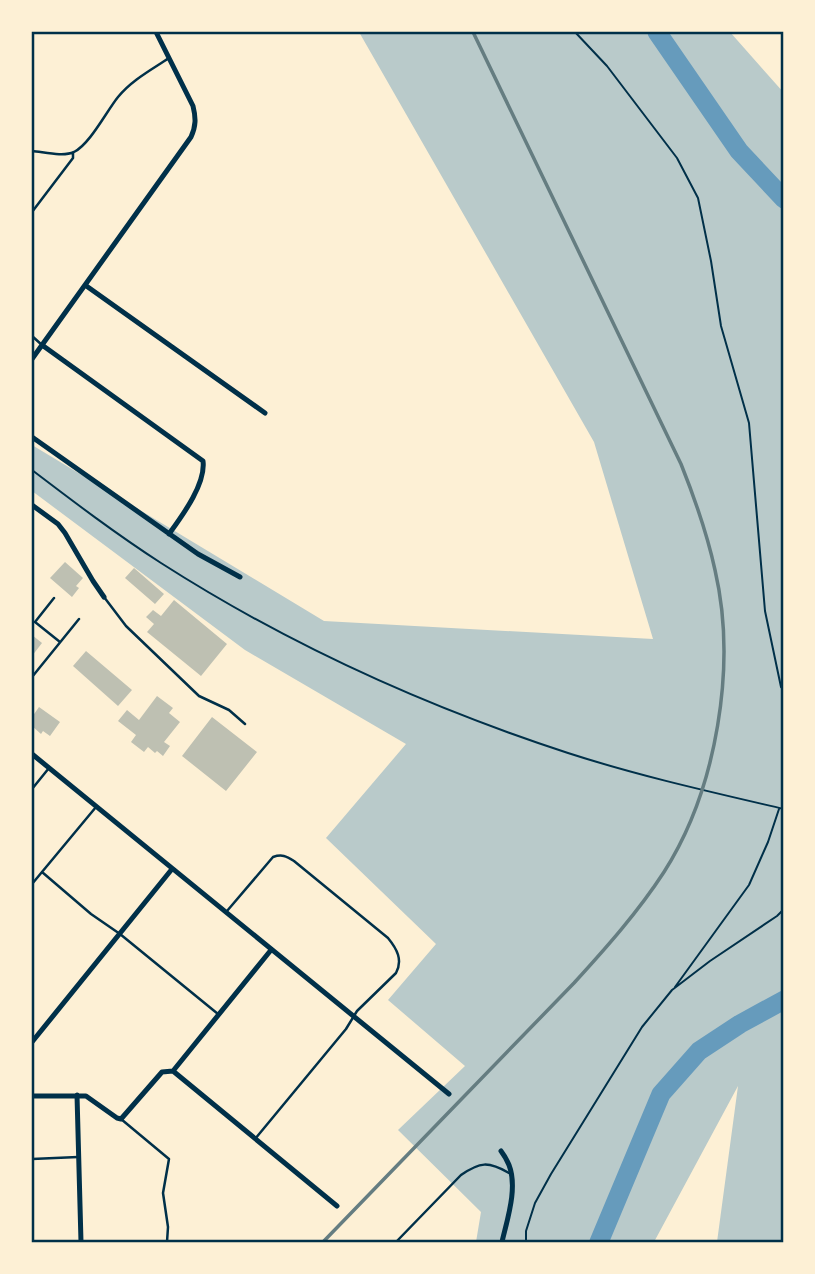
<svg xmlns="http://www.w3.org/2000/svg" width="815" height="1274" viewBox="0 0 815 1274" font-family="'Noto Sans',sans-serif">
  <rect width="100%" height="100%" fill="#fdf0d5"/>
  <!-- green -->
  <path fill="#b9caca" d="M359,32H730L784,93L783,1242H717L738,1086L654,1242H476L481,1212L398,1130L465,1066L388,1000L436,944L326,838L406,744L245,650L32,491V445L324,621L653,639L594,442Z"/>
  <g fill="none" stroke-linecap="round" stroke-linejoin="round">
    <!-- river -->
    <path stroke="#669bbc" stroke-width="19" d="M657,32L739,151L784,199
      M599,1242L661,1094L699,1051L740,1024L784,1000"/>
  </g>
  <!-- building -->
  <path fill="#bec0b2" d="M65,562L83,578L76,586L79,588L72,597L50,578Z
    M134,568L164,594L155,604L125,578Z
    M174,600L227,644L201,676L147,632L154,624L146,617L153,610L161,616Z
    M32,635L42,643L32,656Z
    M86,651L132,690L118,706L73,666Z
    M157,696L173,708L169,713L180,722L164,742L170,746L163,756L157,751L155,753L148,747L144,752L131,742L136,735L118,721L127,710L139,720Z
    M39,707L60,722L50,736L43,731L41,734L32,726V717Z
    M212,717L257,752L226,791L182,756Z"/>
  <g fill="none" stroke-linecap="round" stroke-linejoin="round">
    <!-- path -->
    <path stroke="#003049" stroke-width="2" d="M575,32L607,66L677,158L698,198L711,261L721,326L749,423L765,611L781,687L784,690
      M32,470C74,502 116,534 161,563C286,643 427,707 568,753C639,776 711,792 784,809
      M675,987L749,885L768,842L779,809
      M526,1242V1231L535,1203L551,1174L642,1027L672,990L710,961L777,916L784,909"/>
    <!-- service -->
    <path stroke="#003049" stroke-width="2.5" d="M32,151C44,152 63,157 74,152C90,144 106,112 118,97C132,80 151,70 169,58
      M32,212L73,158V153
      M32,336L42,345
      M104,597L126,626L199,696L229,710L245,724
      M54,598L35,622L60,642
      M32,677L79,619
      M32,789L49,768
      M42,872L91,914L120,934L218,1014
      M32,884L96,807
      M227,911L273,857C282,854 286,856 294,861L388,938C397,949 403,960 396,973L357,1011L346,1029L255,1139
      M121,1119L169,1159L163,1193L168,1227L167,1242
      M32,1159L78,1157
      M396,1242L461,1175C480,1162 488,1161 509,1173"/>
    <!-- minor -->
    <path stroke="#003049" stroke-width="5" d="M85,285L265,413
      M42,345L203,461C206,484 182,516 169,534
      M32,359L191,137C196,126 196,118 193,106L156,32
      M32,437L198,554L240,577
      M32,505L58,524L65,533L93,581L104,597
      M32,754L449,1094
      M32,1042L172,869
      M173,1071L337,1206
      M173,1071L271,950
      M77,1095L81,1242
      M32,1096H86L117,1118L121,1119L162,1072L173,1071
      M501,1151C504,1155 507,1160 509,1165C518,1188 507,1220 502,1242"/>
    <!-- rail -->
    <path stroke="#657d81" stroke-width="3.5" d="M323,1242L574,983C606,948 638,912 664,872C717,789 737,665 715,570C707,533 695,499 681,464L473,32"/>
  </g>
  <!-- border -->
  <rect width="815" height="1274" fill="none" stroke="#fdf0d5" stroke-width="66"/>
  <rect x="33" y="33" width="749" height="1208" fill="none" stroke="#003049" stroke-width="2.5"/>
</svg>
